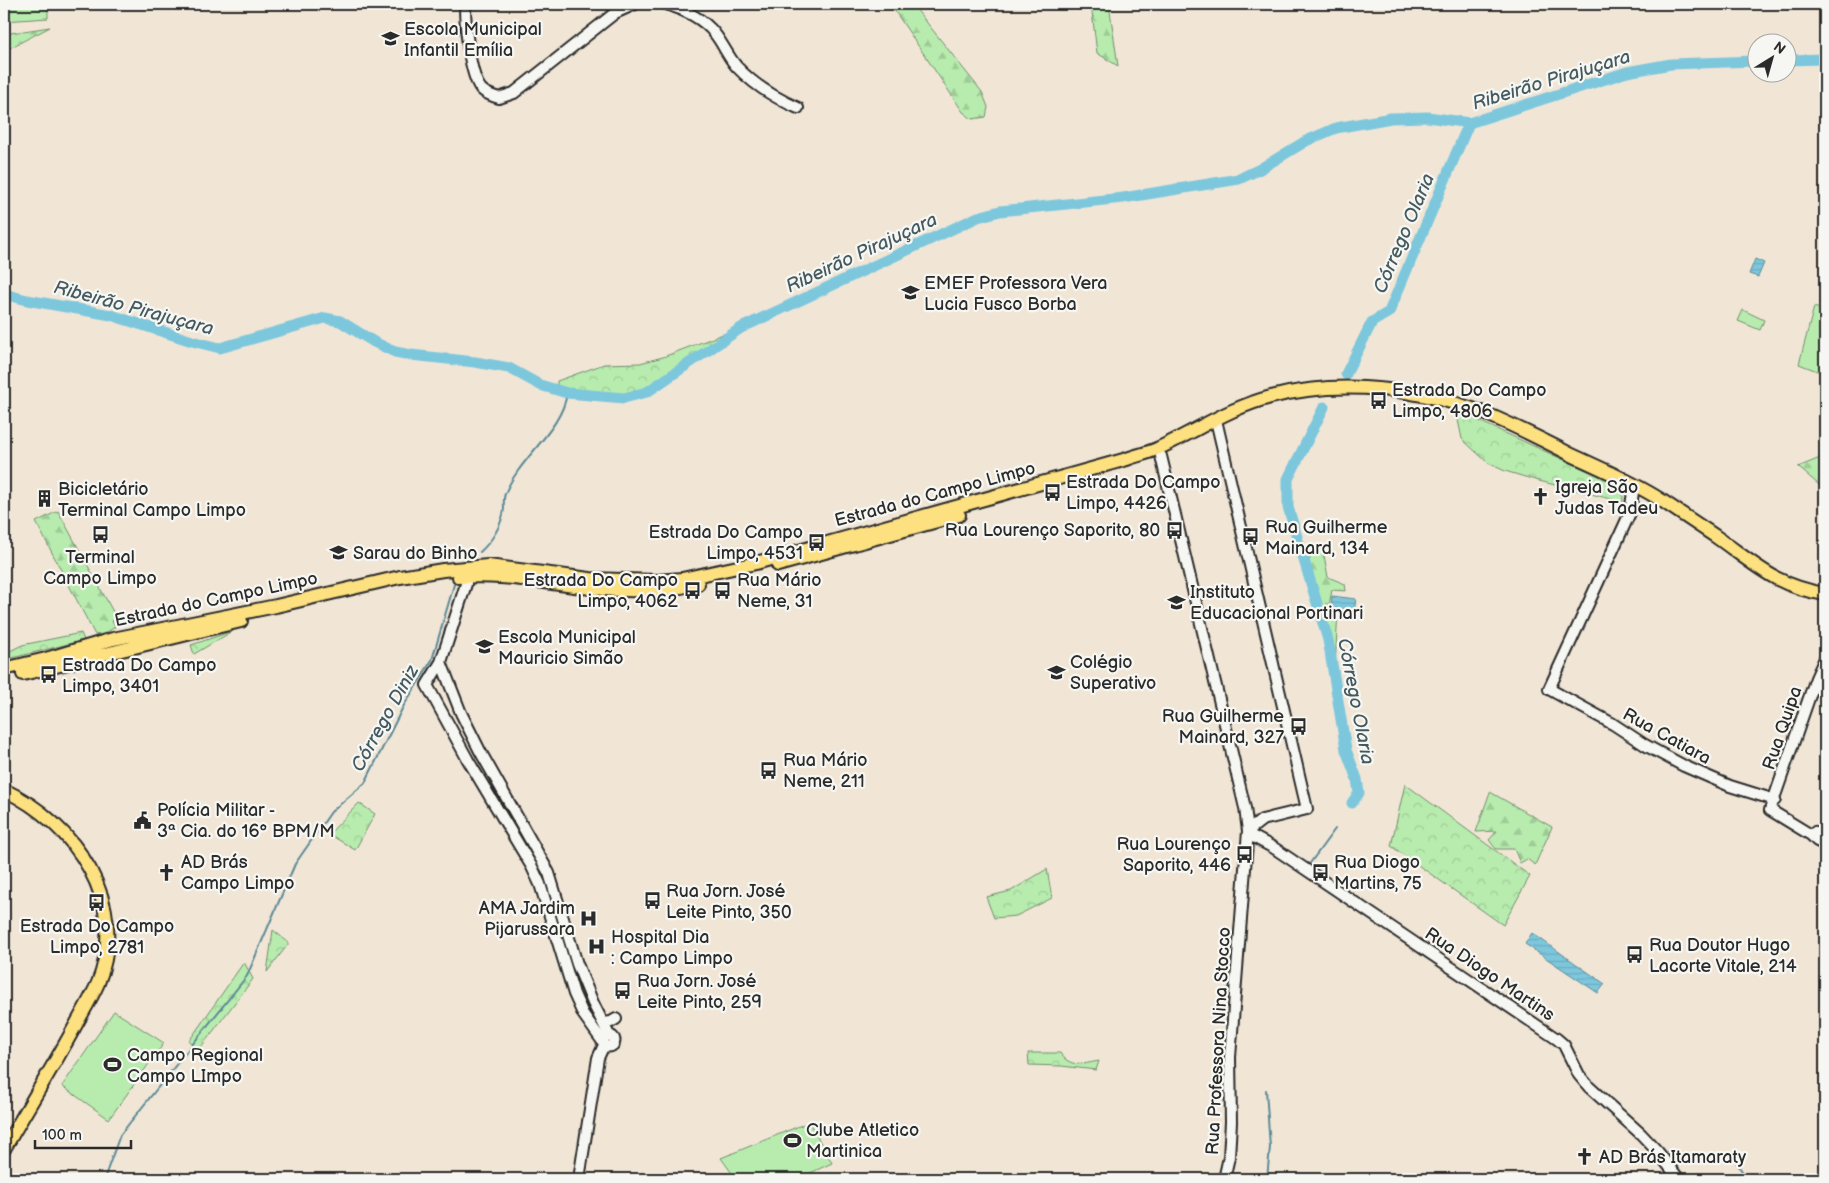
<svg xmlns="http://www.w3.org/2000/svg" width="1829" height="1183" viewBox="0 0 1829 1183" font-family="'Balsamiq Sans',sans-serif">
  <defs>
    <pattern id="forest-firs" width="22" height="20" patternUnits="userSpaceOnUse" patternTransform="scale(1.25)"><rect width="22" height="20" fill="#b7ecae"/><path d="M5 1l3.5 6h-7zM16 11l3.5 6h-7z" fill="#9ecb96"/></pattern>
    <pattern id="park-crowns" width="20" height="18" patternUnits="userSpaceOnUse" patternTransform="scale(1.25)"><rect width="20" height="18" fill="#b7ecae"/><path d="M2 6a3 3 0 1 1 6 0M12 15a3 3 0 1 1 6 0" fill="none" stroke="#9ecb96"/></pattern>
    <pattern id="water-rules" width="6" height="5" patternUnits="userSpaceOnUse" patternTransform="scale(1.25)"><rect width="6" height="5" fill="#7dc7dd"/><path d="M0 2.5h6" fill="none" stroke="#6cabbe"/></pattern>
  </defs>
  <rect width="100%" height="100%" fill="#f1e6d6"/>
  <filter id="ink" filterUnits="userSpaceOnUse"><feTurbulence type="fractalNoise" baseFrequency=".02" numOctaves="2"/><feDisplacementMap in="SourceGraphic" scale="10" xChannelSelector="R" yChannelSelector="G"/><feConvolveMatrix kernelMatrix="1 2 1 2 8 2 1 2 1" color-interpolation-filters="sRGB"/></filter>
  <g filter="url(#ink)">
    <!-- forest -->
    <path fill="url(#forest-firs)" stroke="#718c6c" d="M890,4H912L982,92L988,107L986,117L972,119L963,112Z
      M1091,4H1109L1118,66L1097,53Z
      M50,27L4,51V34Z
      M1825,456V490L1798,467Z
      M58,511L117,619L112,621L115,627L104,634L95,635L36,522Z
      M1323,550L1328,577L1345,584L1346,591L1332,590L1329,605L1338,609L1335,669L1327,651L1309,562L1311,551Z
      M1490,792L1552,827L1535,865L1527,859L1520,863L1514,849H1496L1489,840L1497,831L1476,832Z"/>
    <!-- park -->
    <path fill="url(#park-crowns)" stroke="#718c6c" d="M723,334L679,370L643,389L613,397L574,391L557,390V381L604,364L640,363L663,357Z
      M1457,415L1468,416L1623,487V502L1535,480L1505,471L1488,463L1462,439Z
      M233,631L194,654L191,645Z
      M81,633L84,640L4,660V654L22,645Z
      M1405,784L1530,876L1503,925L1391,846Z
      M359,803L375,814L355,850L329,834Z
      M1047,869L1052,898L1016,916L994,918L986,897L1011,891Z
      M273,930L289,943L267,972Z
      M244,962L253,979L198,1051L189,1041Z
      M1028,1053H1060C1070,1068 1083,1064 1099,1061L1096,1070L1061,1066L1029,1065Z"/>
    <!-- pitch -->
    <path fill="#b7ecae" stroke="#718c6c" d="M4,4H48V18L4,21Z
      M1814,307L1825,311V374L1799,364Z
      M1743,310L1764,320L1760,330L1738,321Z
      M114,1011L164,1043L109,1119L62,1086Z
      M809,1122L832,1163L797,1179H736L721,1158Z"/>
    <!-- water -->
    <path fill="url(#water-rules)" stroke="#5c8996" d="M1755,259L1764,263L1758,277L1749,274Z
      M1332,596L1356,599L1354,611L1331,608Z
      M1532,933L1605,984L1598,993L1525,944Z"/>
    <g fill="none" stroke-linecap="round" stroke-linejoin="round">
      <!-- stream -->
      <path stroke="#5c8996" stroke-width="2" d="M480,552C492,541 502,525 504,509C504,504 503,498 505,494C519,458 562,430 567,393
        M1308,866L1335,829
        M1266,1090L1270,1147L1267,1179
        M1736,1162L1747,1179
        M104,1179L120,1135L247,976L295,864L331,812L365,783L403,707L432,660L455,581"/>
      <!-- river -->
      <path stroke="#7dc7dd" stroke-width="11" d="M1786,60L1825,59
        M4,294L27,300L111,315L192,341L220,348L325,318L340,321L374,342L395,352L411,355L475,362L509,368L540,385L567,393L624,398L647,392L741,328L978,217L1000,211L1123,198L1239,179L1260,169L1306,141L1336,128L1391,118L1428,117L1469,123L1627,72L1671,64L1756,61
        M1346,374L1372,322L1389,312L1469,123
        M1324,407L1288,479V507L1328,640L1346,750L1357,779L1359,793L1352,803"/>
      <defs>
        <path id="tertiary" d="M465,4C465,23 469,74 481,89C486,94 492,96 499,98L514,93L615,13L635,4
          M666,4C683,9 704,19 715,34C723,44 728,57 737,67C754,85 775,98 798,108
          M1216,420L1307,809L1262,820L1248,831
          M1161,456L1245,808L1248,831L1230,1057L1231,1122L1229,1157L1224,1179
          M1634,485L1630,513L1549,689L1613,724L1645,745L1684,766L1730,786L1775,800
          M466,570V584L441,662L427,685L468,760L532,867L540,884L574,994L583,1014L603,1042
          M441,662L461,713L480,751L549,873L577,964L593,1003L609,1035
          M1248,834L1274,848L1557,1039L1564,1045L1579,1075L1589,1087L1641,1134L1658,1152L1679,1179
          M1811,835L1770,810L1816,678L1825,658
          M1825,840L1815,832L1811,835L1817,841L1824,844L1825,842
          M604,1023L611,1022L616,1019
          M603.5 1041a5.5 5.5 0 1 1 11 0a5.5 5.5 0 1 1-11 0Z
          M579,1179L598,1058L604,1045"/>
        <path id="primary" d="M778,565L959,515
          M459,577C503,573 548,584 592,588C627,592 663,591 698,584
          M4,669L46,659L113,639L276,606L400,577L443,570L488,566L590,579L657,581L682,579L756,563L1127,459C1137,455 1149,453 1159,448C1196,431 1231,407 1271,397C1342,379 1421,388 1489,415C1517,427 1545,441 1572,455C1602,469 1633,482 1661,500C1679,512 1697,524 1715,536C1755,564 1775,586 1825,594
          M23,674L241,621
          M4,790C75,823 130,903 98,983C91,999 81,1015 73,1030C51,1070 27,1109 4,1149"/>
      </defs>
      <!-- tertiary casing -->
      <use href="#tertiary" stroke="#2b2b2b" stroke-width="14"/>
      <!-- primary casing -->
      <use href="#primary" stroke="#2b2b2b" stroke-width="16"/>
      <!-- tertiary -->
      <use href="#tertiary" stroke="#f6f6f2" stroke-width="10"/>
      <!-- primary -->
      <use href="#primary" stroke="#fde080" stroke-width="12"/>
    </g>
  </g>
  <!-- icons -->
  <defs>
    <symbol id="school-bare" viewBox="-9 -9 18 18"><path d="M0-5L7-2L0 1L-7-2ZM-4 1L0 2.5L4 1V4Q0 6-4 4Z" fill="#2b2b2b" stroke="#f6f6f2" stroke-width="2.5" paint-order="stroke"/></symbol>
    <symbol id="bus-bare" viewBox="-9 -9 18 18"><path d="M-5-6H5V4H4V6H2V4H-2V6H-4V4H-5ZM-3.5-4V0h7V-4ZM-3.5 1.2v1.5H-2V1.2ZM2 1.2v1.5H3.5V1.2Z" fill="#2b2b2b" stroke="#f6f6f2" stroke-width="2.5" paint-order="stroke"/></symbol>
    <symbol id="church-bare" viewBox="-9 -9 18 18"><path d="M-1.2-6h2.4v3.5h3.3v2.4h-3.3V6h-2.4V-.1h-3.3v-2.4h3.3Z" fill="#2b2b2b" stroke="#f6f6f2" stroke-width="2.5" paint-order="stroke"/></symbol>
    <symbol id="building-bare" viewBox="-9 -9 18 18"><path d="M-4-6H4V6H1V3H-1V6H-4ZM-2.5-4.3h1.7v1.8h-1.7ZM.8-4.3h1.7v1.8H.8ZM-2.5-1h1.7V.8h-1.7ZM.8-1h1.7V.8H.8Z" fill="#2b2b2b" stroke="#f6f6f2" stroke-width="2.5" paint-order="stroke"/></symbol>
    <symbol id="university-bare" viewBox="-9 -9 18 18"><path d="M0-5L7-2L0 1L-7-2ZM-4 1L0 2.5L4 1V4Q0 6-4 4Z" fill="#2b2b2b" stroke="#f6f6f2" stroke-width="2.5" paint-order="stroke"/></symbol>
    <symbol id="civic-bare" viewBox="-9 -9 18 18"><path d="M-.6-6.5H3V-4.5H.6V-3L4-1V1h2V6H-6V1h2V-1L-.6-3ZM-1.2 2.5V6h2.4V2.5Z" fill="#2b2b2b" stroke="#f6f6f2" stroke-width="2.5" paint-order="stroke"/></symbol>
    <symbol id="hospital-bare" viewBox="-9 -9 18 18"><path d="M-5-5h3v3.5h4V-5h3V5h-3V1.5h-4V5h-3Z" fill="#2b2b2b" stroke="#f6f6f2" stroke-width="2.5" paint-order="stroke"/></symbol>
    <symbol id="stadium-bare" viewBox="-9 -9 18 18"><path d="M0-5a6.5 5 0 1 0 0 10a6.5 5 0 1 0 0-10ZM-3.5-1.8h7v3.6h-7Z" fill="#2b2b2b" stroke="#f6f6f2" stroke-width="2.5" paint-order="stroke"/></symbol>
  </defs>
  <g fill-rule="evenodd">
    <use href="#school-bare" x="378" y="26" width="25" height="25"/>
    <use href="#school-bare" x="898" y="280" width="25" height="25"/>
    <use href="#bus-bare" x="1366" y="388" width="25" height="25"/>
    <use href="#bus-bare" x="1040" y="480" width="25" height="25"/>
    <use href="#church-bare" x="1528" y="484" width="25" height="25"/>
    <use href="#building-bare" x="32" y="486" width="25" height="25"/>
    <use href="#bus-bare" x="1162" y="518" width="25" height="25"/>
    <use href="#bus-bare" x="88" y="522" width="25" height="25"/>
    <use href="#bus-bare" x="1238" y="524" width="25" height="25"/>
    <use href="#bus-bare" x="804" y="530" width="25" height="25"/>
    <use href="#university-bare" x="326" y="540" width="25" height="25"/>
    <use href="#bus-bare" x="680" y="578" width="25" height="25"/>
    <use href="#bus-bare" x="710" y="578" width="25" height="25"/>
    <use href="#school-bare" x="1164" y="590" width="25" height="25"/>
    <use href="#school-bare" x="472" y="634" width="25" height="25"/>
    <use href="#school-bare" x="1044" y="660" width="25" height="25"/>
    <use href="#bus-bare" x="36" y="662" width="25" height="25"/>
    <use href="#bus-bare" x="1286" y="714" width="25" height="25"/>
    <use href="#bus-bare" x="756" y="758" width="25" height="25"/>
    <use href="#civic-bare" x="130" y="808" width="25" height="25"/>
    <use href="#bus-bare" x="1232" y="842" width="25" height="25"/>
    <use href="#church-bare" x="154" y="860" width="25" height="25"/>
    <use href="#bus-bare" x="1308" y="860" width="25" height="25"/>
    <use href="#bus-bare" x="640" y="888" width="25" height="25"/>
    <use href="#bus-bare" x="84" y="890" width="25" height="25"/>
    <use href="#hospital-bare" x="576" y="906" width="25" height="25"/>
    <use href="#hospital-bare" x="584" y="934" width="25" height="25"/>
    <use href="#bus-bare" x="1622" y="942" width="25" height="25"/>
    <use href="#bus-bare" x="610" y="978" width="25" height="25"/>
    <use href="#stadium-bare" x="100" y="1052" width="25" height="25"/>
    <use href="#stadium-bare" x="780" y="1128" width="25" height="25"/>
    <use href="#church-bare" x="1572" y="1144" width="25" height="25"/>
  </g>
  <g text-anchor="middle" stroke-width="4.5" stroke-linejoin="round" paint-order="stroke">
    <!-- poi labels -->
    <g font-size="18" fill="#2b2b2b" stroke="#f6f6f2" text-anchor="start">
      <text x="404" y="35">Escola Municipal<tspan x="404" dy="21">Infantil Emília</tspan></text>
      <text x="924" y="289">EMEF Professora Vera<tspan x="924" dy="21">Lucia Fusco Borba</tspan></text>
      <text x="1392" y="396">Estrada Do Campo<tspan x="1392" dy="21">Limpo, 4806</tspan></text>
      <text x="1066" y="488">Estrada Do Campo<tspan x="1066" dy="21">Limpo, 4426</tspan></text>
      <text x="1555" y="493">Igreja São<tspan x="1555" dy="21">Judas Tadeu</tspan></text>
      <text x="58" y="495">Bicicletário<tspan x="58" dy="21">Terminal Campo Limpo</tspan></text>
      <text x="1265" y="533">Rua Guilherme<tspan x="1265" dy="21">Mainard, 134</tspan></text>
      <text x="1160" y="536" text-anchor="end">Rua Lourenço Saporito, 80</text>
      <text x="803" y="538" text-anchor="end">Estrada Do Campo<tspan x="803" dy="21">Limpo, 4531</tspan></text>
      <text x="353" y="559">Sarau do Binho</text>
      <text x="100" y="563" text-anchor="middle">Terminal<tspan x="100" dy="21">Campo Limpo</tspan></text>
      <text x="678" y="586" text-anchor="end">Estrada Do Campo<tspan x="678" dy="21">Limpo, 4062</tspan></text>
      <text x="737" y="586">Rua Mário<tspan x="737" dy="21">Neme, 31</tspan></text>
      <text x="1190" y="598">Instituto<tspan x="1190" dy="21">Educacional Portinari</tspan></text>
      <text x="498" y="643">Escola Municipal<tspan x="498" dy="21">Mauricio Simão</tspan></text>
      <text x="1070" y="668">Colégio<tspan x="1070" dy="21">Superativo</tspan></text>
      <text x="62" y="671">Estrada Do Campo<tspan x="62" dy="21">Limpo, 3401</tspan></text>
      <text x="1284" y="722" text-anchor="end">Rua Guilherme<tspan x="1284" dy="21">Mainard, 327</tspan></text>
      <text x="783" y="766">Rua Mário<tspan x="783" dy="21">Neme, 211</tspan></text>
      <text x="157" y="816">Polícia Militar -<tspan x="157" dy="21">3ª Cia. do 16º BPM/M</tspan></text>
      <text x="1231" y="850" text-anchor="end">Rua Lourenço<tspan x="1231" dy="21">Saporito, 446</tspan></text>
      <text x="181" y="868">AD Brás<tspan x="181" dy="21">Campo Limpo</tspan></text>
      <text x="1334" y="868">Rua Diogo<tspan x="1334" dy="21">Martins, 75</tspan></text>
      <text x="666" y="897">Rua Jorn. José<tspan x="666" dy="21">Leite Pinto, 350</tspan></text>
      <text x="575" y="914" text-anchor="end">AMA Jardim<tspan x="575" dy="21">Pijarussara</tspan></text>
      <text x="97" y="932" text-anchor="middle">Estrada Do Campo<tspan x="97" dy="21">Limpo, 2781</tspan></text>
      <text x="611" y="943">Hospital Dia<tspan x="611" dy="21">: Campo Limpo</tspan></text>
      <text x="1649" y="951">Rua Doutor Hugo<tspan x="1649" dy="21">Lacorte Vitale, 214</tspan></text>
      <text x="637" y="987">Rua Jorn. José<tspan x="637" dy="21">Leite Pinto, 259</tspan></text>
      <text x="127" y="1061">Campo Regional<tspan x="127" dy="21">Campo LImpo</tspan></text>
      <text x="806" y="1136">Clube Atletico<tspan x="806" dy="21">Martinica</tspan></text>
      <text x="1599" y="1163">AD Brás Itamaraty</text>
    </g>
    <!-- street labels -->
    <g font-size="18" fill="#2b2b2b" stroke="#f6f6f2">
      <text transform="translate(935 494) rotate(-15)" y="6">Estrada do Campo Limpo</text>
      <text transform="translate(216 599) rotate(-12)" y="6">Estrada do Campo Limpo</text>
      <text transform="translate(1782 728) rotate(-71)" y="6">Rua Quipa</text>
      <text transform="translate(1667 736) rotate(29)" y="6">Rua Catiara</text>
      <text transform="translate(1490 974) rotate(34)" y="6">Rua Diogo Martins</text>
      <text transform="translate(1218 1041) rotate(-87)" y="6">Rua Professora Nina Stocco</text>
    </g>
    <!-- water labels -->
    <g font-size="19" font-style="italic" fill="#445a60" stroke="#f6f6f2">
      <text transform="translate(1551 79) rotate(-17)" y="7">Ribeirão Pirajuçara</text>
      <text transform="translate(1403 233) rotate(-67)" y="7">Córrego Olaria</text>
      <text transform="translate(861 252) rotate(-25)" y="7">Ribeirão Pirajuçara</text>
      <text transform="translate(134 307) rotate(15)" y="7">Ribeirão Pirajuçara</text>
      <text transform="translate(1357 701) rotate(79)" y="7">Córrego Olaria</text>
      <text transform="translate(384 718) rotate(-61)" y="7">Córrego Diniz</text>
    </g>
  </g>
  <!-- margin -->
  <rect width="1829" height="1183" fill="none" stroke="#f6f6f2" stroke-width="20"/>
  <rect x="10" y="10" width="1809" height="1163" fill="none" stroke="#2b2b2b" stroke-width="2" filter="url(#ink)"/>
  <!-- north arrow -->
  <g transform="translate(1772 58) rotate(37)"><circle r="24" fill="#f6f6f2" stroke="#a5a5a2"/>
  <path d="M0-4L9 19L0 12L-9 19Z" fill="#2b2b2b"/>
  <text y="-8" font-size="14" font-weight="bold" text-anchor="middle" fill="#2b2b2b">N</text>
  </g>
  <!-- scale -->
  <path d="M35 1140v8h96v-8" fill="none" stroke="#2b2b2b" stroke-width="2.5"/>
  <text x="42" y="1140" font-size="15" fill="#2b2b2b" stroke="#f6f6f2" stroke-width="4" paint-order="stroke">100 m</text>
</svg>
